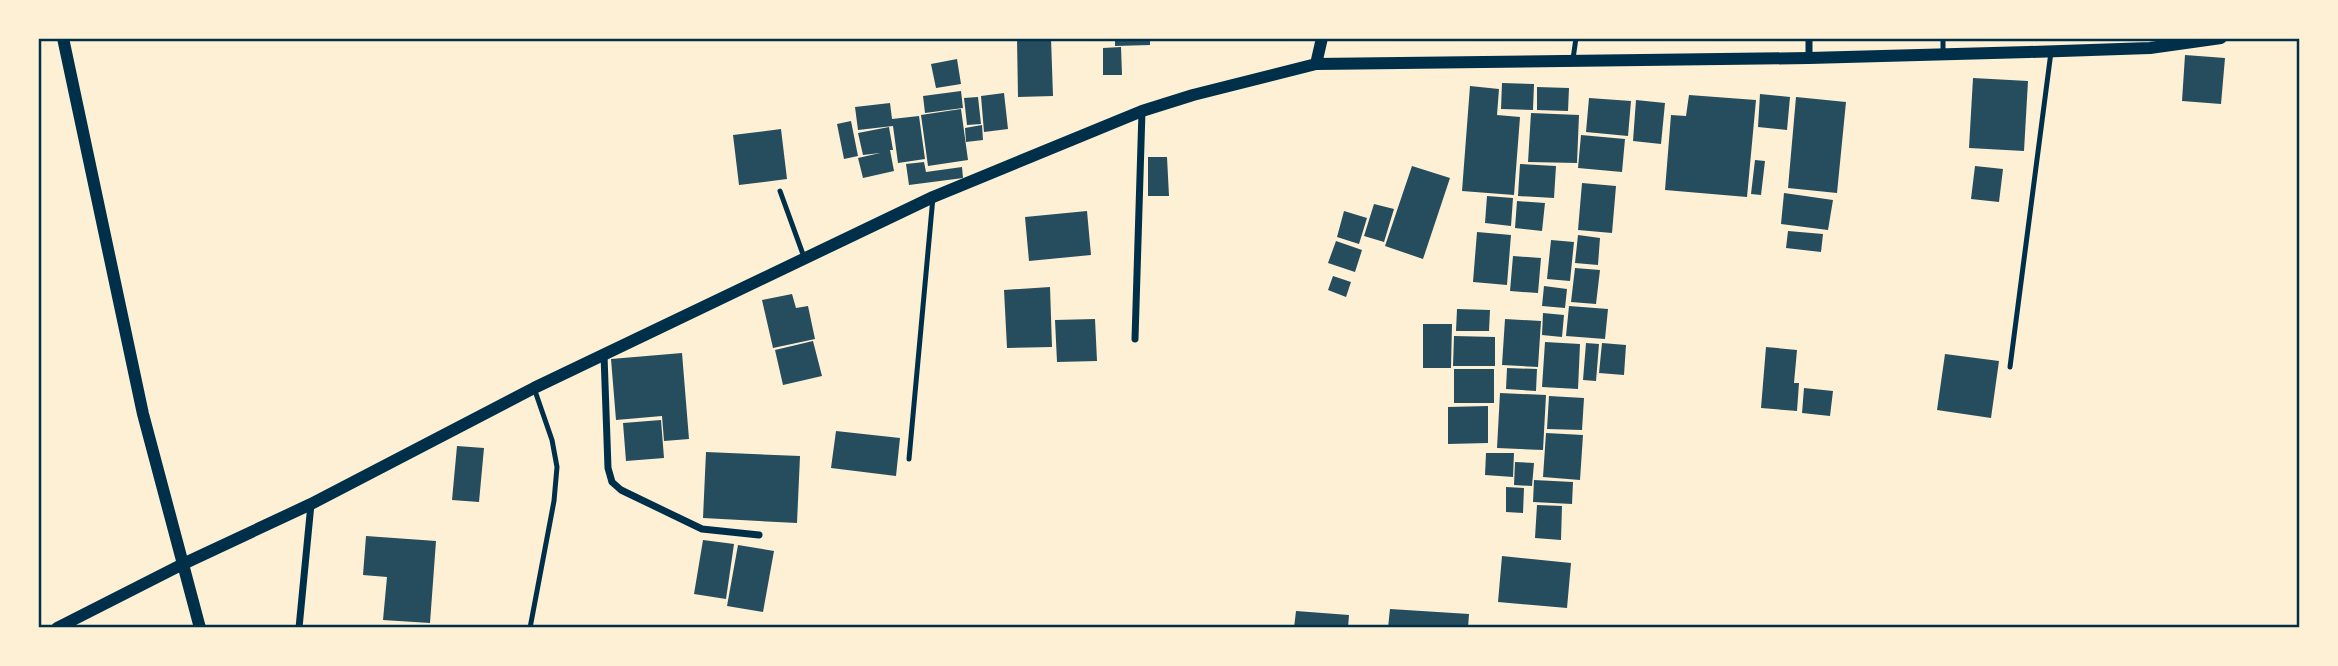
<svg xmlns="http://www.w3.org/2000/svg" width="2338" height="666" viewBox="0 0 2338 666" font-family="'Zilla Slab',serif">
  <rect width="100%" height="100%" fill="#fdf0d5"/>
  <!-- building -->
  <path fill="#264d5e" d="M1017,38H1051L1053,96L1018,97Z
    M1115,38H1150V45L1115,46Z
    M1121,47L1122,75H1103V48Z
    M2185,55L2225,58L2221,104L2182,101Z
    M957,59L961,84L936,88L931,64Z
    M1973,78L2028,81L2024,151L1969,148Z
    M1502,83L1534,84L1533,110L1501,109Z
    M1470,86L1499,89L1497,115L1520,117L1514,195L1462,191Z
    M1537,87L1569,88L1568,111L1537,110Z
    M961,91L963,108L925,113L923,96Z
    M1004,93L1008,129L984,132L981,96Z
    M1760,94L1790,97L1787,130L1758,127Z
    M1689,95L1756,100L1747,197L1665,190L1671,115L1686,116Z
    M978,97L981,124L967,125L964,98Z
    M1796,97L1846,102L1837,193L1788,188Z
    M1589,98L1631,101L1628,136L1586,132Z
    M1636,100L1665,103L1661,144L1633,141Z
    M890,103L892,119L919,116L925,159L898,163L893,126L858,130L855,107Z
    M961,109L968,160L928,166L921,115Z
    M1531,113L1579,115L1577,163L1528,162Z
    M851,121L858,156L844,159L837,124Z
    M982,125L983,140L966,142L965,128Z
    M889,127L893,150H890L894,171L863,178L858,158L880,153L863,155L858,133Z
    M781,129L787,179L739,185L733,135Z
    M1581,135L1625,139L1622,172L1578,168Z
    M1148,157H1167L1169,196H1148Z
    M1755,160L1765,161L1761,195L1751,194Z
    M924,162L926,172L962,167L963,178L909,185L906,164Z
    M1520,164L1556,166L1554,198L1518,196Z
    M1412,166L1450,178L1423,259L1385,246Z
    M1975,166L2003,169L1999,202L1971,199Z
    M1582,183L1616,186L1612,233L1578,230Z
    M1784,193L1833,200L1828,230L1781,224Z
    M1487,196L1513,198L1511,226L1485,223Z
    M1517,201L1545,203L1542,231L1515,228Z
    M1374,204L1394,209L1384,242L1364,236Z
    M1087,211L1091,255L1029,261L1025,217Z
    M1344,211L1367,218L1359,244L1337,237Z
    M1788,231L1823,234L1821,252L1786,248Z
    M1477,232L1511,235L1507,285L1473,282Z
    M1578,235L1600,238L1598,265L1575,263Z
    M1551,240L1574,242L1570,281L1547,279Z
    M1336,241L1362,250L1355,272L1328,263Z
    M1513,256L1541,258L1538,293L1510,291Z
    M1575,268L1600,270L1596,304L1571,302Z
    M1333,276L1351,282L1346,297L1328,290Z
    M1544,286L1567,289L1565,308L1542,306Z
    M1050,287L1052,347L1007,348L1004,290Z
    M792,294L796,308L808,306L815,339L773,348L762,300Z
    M1569,306L1608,309L1605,339L1566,336Z
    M1457,309L1490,310L1489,331H1456Z
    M1543,313L1564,315L1562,337L1542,335Z
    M1095,319L1097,361L1057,362L1055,320Z
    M1505,319L1541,321L1538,367L1502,365Z
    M1423,324H1452L1451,368H1423Z
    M1454,336L1495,337V366H1453Z
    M813,341L822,376L783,385L775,350Z
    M1545,342L1580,344L1578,389L1542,387Z
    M1586,343L1599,344L1596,381L1583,380Z
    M1602,343L1626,345L1624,375L1599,373Z
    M1766,347L1797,350L1794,383H1799L1797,411L1761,408Z
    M682,353L689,439L664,441L662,416L616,420L611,359Z
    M1945,354L1999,361L1991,418L1937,410Z
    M1507,368L1537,369L1536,391L1506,389Z
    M1454,369H1494V403H1454Z
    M1804,388L1833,391L1830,416L1802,413Z
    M1500,393L1546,395L1543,450L1497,448Z
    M1549,396L1584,398L1582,430L1547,429Z
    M1488,406V443L1448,444V407Z
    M661,420L664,458L626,461L623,423Z
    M836,431L900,438L896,476L831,468Z
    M1546,433L1583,435L1580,480L1543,477Z
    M457,446L484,448L479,502L452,500Z
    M706,452L800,456L797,523L703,518Z
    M1486,453H1514L1513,477L1485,475Z
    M1515,462L1534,463L1532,486L1514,485Z
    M1534,480L1573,482L1572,504L1533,502Z
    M1506,487L1524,488L1523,513L1506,512Z
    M1537,505L1562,506L1561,540L1535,538Z
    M366,536L436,541L430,623L383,620L387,577L363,575Z
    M703,540L734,544L726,599L694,594Z
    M738,545L774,551L763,612L727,606Z
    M1502,556L1571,563L1567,608L1498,602Z
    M1390,609L1469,614L1468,628H1388Z
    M1296,611L1349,615L1348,628H1294Z"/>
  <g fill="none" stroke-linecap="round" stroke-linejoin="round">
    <!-- service -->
    <path stroke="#003049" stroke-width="5" d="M1943,53V38
      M1573,59L1576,38
      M780,191L804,257
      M2010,367L2051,52
      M909,459L933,197
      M530,628L554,501L557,467L552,440L534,388"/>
    <!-- minor -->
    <path stroke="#003049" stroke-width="7" d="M1809,58V38
      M1135,339L1142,111
      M604,355L608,468L612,482L621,490L702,529L759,535
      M299,628L311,504"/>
    <!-- tertiary -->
    <path stroke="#003049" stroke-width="12" d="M63,38L143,414L200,628
      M1316,64L1322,38
      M57,628L183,564L311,504L534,388L933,197L1142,111L1193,95L1316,64L1809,58L2029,52L2150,48L2221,38"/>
  </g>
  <!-- border -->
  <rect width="2338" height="666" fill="none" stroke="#fdf0d5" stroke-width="80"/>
  <rect x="40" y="40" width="2258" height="586" fill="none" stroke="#003049" stroke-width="2.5"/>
</svg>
